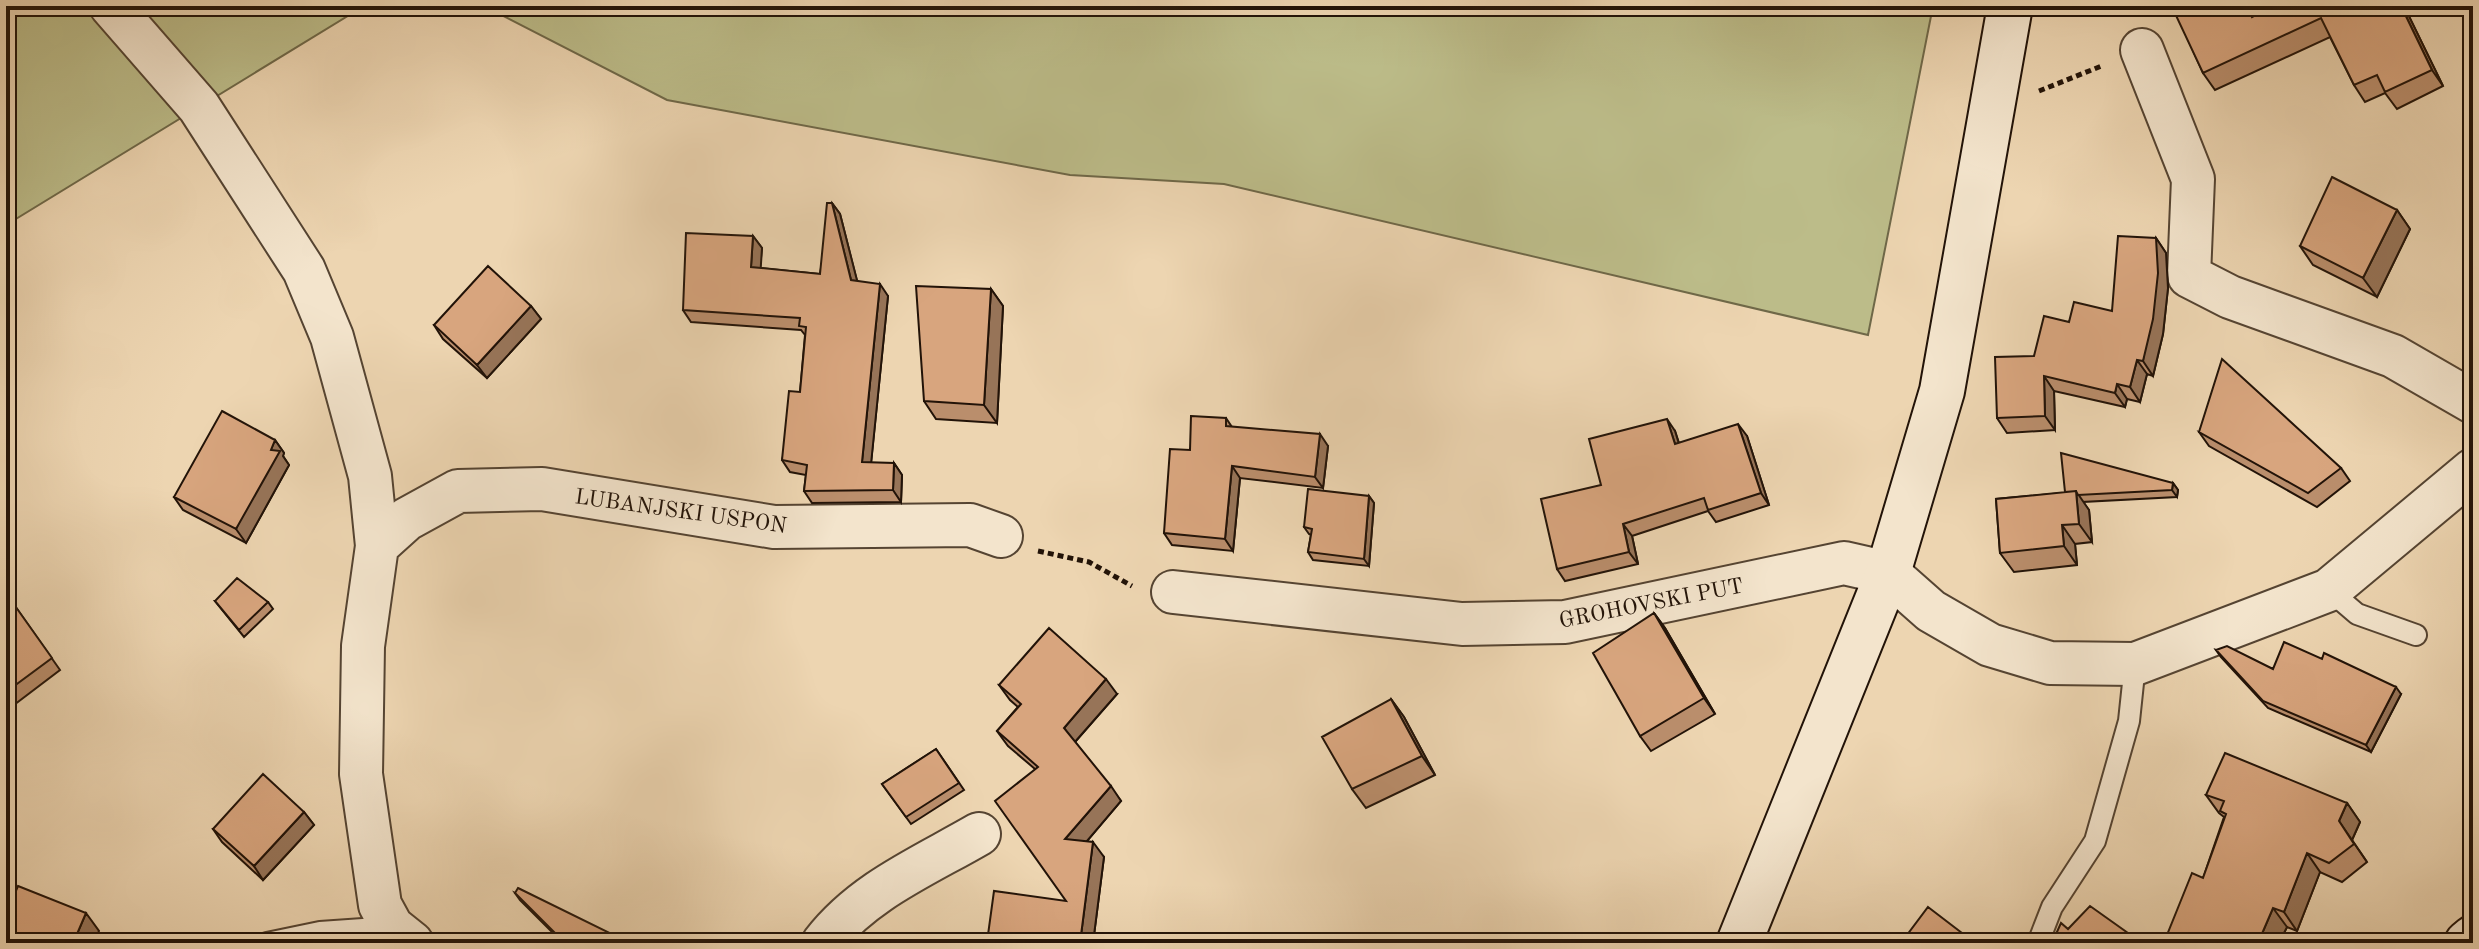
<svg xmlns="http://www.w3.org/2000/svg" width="2479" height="949" viewBox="0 0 2479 949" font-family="'Old Standard TT',serif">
  <rect width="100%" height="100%" fill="#edd5b1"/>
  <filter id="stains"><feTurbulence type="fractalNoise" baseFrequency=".0025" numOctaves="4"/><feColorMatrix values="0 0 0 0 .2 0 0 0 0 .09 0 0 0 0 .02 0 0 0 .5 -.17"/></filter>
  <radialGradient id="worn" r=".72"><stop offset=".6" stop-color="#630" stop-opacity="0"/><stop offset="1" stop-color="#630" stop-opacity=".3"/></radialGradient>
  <!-- green -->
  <path fill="#bcbc89" stroke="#6f6848" stroke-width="2" d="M6,6H364L6,225Z
    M484,6H1933L1868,335L1224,184L1070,175L667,100Z"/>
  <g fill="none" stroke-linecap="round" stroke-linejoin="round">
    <defs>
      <path id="service" d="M2329,590L2357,614L2416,635
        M267,943L320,932L392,927
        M2038,943L2052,907L2095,841L2129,721L2135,664"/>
      <path id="minor" d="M111,6L199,107L304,270L332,337L370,476L377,546L363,646L361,774L380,905L392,927L412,943
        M2142,50L2193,179L2189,276L2230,297L2393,356L2473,402
        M377,546L407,519L458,491L542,489L774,527L970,525L1001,536
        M1173,592L1462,624L1565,622L1844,563L1888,573L1931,611L1990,645L2050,663L2135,664L2329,590L2473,470
        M823,943C863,891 924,866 979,834"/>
      <path id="secondary" d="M1739,943L1888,573L1942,391L2010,6
        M2467,943L2473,938"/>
    </defs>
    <!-- service casing -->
    <use href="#service" stroke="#554432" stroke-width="24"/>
    <!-- minor casing -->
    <use href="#minor" stroke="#554432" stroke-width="46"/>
    <!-- secondary casing -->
    <use href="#secondary" stroke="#221308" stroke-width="48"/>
    <!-- path -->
    <path stroke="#221308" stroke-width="5" stroke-dasharray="6 4" stroke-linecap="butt" d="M2039,91L2104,65
      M1038,551L1089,562L1132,586"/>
    <!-- service -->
    <use href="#service" stroke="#f3e4cc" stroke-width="20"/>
    <!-- minor -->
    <use href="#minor" stroke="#f3e4cc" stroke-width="42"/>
    <!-- secondary -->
    <use href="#secondary" stroke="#f3e4cc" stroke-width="44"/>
  </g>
  <!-- wall -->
  <path fill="#ba8e6c" stroke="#221308" stroke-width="2" d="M2173,6H2252L2256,15L2404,6L2443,86L2397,109L2385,93L2365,102L2354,85L2330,37L2215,90L2203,73Z
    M832,203L840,214L857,281L888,296L871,463H894L902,475L901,502L812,503L804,491L806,475L790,472L782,460L800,392L805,335L801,330L691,322L683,310L753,236L762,248L760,268L820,274Z
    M2397,210L2410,229L2377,297L2313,265L2300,246Z
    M2156,238L2166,253L2168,288L2163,334L2153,376L2147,374L2140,402L2127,399L2125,407L2054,391L2055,430L2007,433L1997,418L2034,356L2069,322L2112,311Z
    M991,289L1003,306L997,423L936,419L924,401Z
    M531,306L541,319L487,378L443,339L434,325Z
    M1226,418L1232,427L1328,446L1323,488L1240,478L1233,551L1172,545L1164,533L1190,450Z
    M1675,431L1679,443L1747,436L1769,505L1716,522L1708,511L1632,536L1638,564L1565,581L1557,569L1601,485Z
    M2199,432L2341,468L2350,481L2317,507L2209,446Z
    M275,440L284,453L283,456L289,465L246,543L183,510L174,497Z
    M2173,483L2178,490L2177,497L2083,502L2089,510L2092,542L2075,544L2077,565L2014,572L2000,553L1996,499Z
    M1369,496L1374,503L1369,566L1313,560L1308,552L1311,535L1309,534L1304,527Z
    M8,596L60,670L6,711V597Z
    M215,601L268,602L273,609L244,637Z
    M1654,613L1665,628L1715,714L1651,751L1640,736Z
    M2216,650L2273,669L2401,694L2371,752L2268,708L2221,657Z
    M999,685L1117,694L1075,742L1121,801L1087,841L1104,857L1093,943H989L987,942L1066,901L1035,769L1008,746L997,731L1018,707L1010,700Z
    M1391,699L1404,717L1435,775L1366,808L1352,789Z
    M936,749L964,790L911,824L882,784Z
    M2206,795L2347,803L2360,822L2352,840L2367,862L2342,882L2320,872L2297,931L2287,927L2279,943H2172L2167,935L2203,878L2224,817L2219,813Z
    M304,812L314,825L263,880L222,842L213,829Z
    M515,893L627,943H563L520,900Z"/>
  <!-- shaded-wall -->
  <path fill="#977458" stroke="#221308" stroke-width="2" d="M2247,6H2252L2264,34L2252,17Z
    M2401,6H2404L2443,86L2432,70Z
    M832,203L840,214L860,292L851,280Z
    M2397,210L2410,229L2377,297L2363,278Z
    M753,236L762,248L760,279L751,267Z
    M2156,238L2166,253L2168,288L2163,334L2153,376L2143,361Z
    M880,284L888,296L870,474L862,462Z
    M991,289L1003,306L997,423L984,405Z
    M531,306L541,319L487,378L477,365Z
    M2137,360L2147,374L2140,402L2130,387Z
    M2044,376L2054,391L2055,430L2045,416Z
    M2117,384L2127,399L2125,407L2115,393Z
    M1667,419L1675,431L1683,457L1675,444Z
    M1738,424L1747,436L1769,505L1761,493Z
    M1320,434L1328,446L1323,488L1315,477Z
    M275,440L284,453L283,456L289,465L246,543L236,529Z
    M894,463L902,475L901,502L893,490Z
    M1232,466L1240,478L1233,551L1225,539Z
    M2173,483L2178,490L2177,497L2172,490Z
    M2076,491L2089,510L2092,542L2079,524Z
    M1369,496L1374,503L1369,566L1364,559Z
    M1623,524L1632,536L1638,564L1629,552Z
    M2062,525L2075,544L2077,565L2064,546Z
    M1654,613L1665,628L1715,714L1704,698Z
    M1106,679L1117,694L1074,743L1064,728Z
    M2396,687L2401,694L2371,752L2366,745Z
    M1391,699L1404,717L1435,775L1422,756Z
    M1111,786L1121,801L1076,854L1065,839Z
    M2347,803L2360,822L2352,840L2367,862L2339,821Z
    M304,812L314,825L263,880L254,866Z
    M1093,842L1104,857L1093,943H1080Z
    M2307,853L2320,872L2297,931L2284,912Z
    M2273,908L2287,927L2279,943H2258Z
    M86,913L99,931L94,943L77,934Z"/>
  <!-- building -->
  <path fill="#d8a57e" stroke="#221308" stroke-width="2" d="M2173,6H2247L2252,17L2272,6H2401L2432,70L2385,92L2377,75L2354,85L2321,18L2203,73L2172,7Z
    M2332,177L2397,210L2363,278L2300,246Z
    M827,203H832L851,280L880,284L862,462L894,463L893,490L804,491L807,465L782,460L789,391L800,392L806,327L799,326L800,318L683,310L686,233L753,236L751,267L820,274Z
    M2118,236L2156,238L2158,273L2153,319L2143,361L2137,360L2130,387L2117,384L2115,393L2044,376L2045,416L1997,418L1995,357L2034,356L2044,316L2069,322L2074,302L2112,311Z
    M488,266L531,306L477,365L434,325Z
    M916,286L991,289L984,405L924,401Z
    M2222,359L2341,468L2308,493L2199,432Z
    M222,411L275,440L271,450L280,451L236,529L174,497Z
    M1191,416L1226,418V426L1320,434L1315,477L1232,466L1225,539L1164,533L1170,449L1190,450Z
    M1667,419L1675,444L1738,424L1761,493L1708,510L1704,498L1623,524L1629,552L1557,569L1541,499L1601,485L1589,439Z
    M2061,453L2173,483L2172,490L2078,495L2076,491L2065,492Z
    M1308,489L1369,496L1364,559L1308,552L1312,529L1304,527Z
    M2076,491L2079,524L2062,525L2064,546L2000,553L1996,499Z
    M237,578L268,602L239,630L215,601Z
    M8,596L52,658L6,692V597Z
    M1654,613L1704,698L1640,736L1593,653Z
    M1049,628L1106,679L1064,728L1111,786L1065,839L1093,842L1080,943H998L987,942L994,891L1066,901L995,801L1038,767L997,731L1021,704L999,685Z
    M2284,642L2322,659L2324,653L2396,687L2366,745L2263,701L2216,650L2227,646L2273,669Z
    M1391,699L1422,756L1352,789L1322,737Z
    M936,749L959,783L906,817L882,784Z
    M2225,753L2347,803L2339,821L2354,844L2329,863L2307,853L2284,912L2273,908L2258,943H2187L2167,935L2192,873L2203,878L2226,814L2220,811L2224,801L2206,795Z
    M263,774L304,812L254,866L213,829Z
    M18,886L86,913L77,934L95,943H6V914Z
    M518,888L620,938L627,943H565L515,893Z
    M2090,906L2142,943H2052L2061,923L2068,929Z
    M1928,907L1975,943H1901Z"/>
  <g text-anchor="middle" stroke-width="6" stroke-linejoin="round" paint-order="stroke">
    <!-- street labels -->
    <g font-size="22" fill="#221308" stroke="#f3e4cc">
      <text transform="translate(681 510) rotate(8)" y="8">LUBANJSKI USPON</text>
      <text transform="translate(1651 602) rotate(-11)" y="8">GROHOVSKI PUT</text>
    </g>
  </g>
  <!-- margin -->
  <rect width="2479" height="949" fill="none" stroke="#edd5b1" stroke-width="32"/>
  <rect x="8" y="8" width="2463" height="933" fill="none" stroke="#221308" stroke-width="4"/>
  <rect x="16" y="16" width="2447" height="917" fill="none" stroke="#221308" stroke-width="2"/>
  <rect width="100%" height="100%" filter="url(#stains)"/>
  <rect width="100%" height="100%" fill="url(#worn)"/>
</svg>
